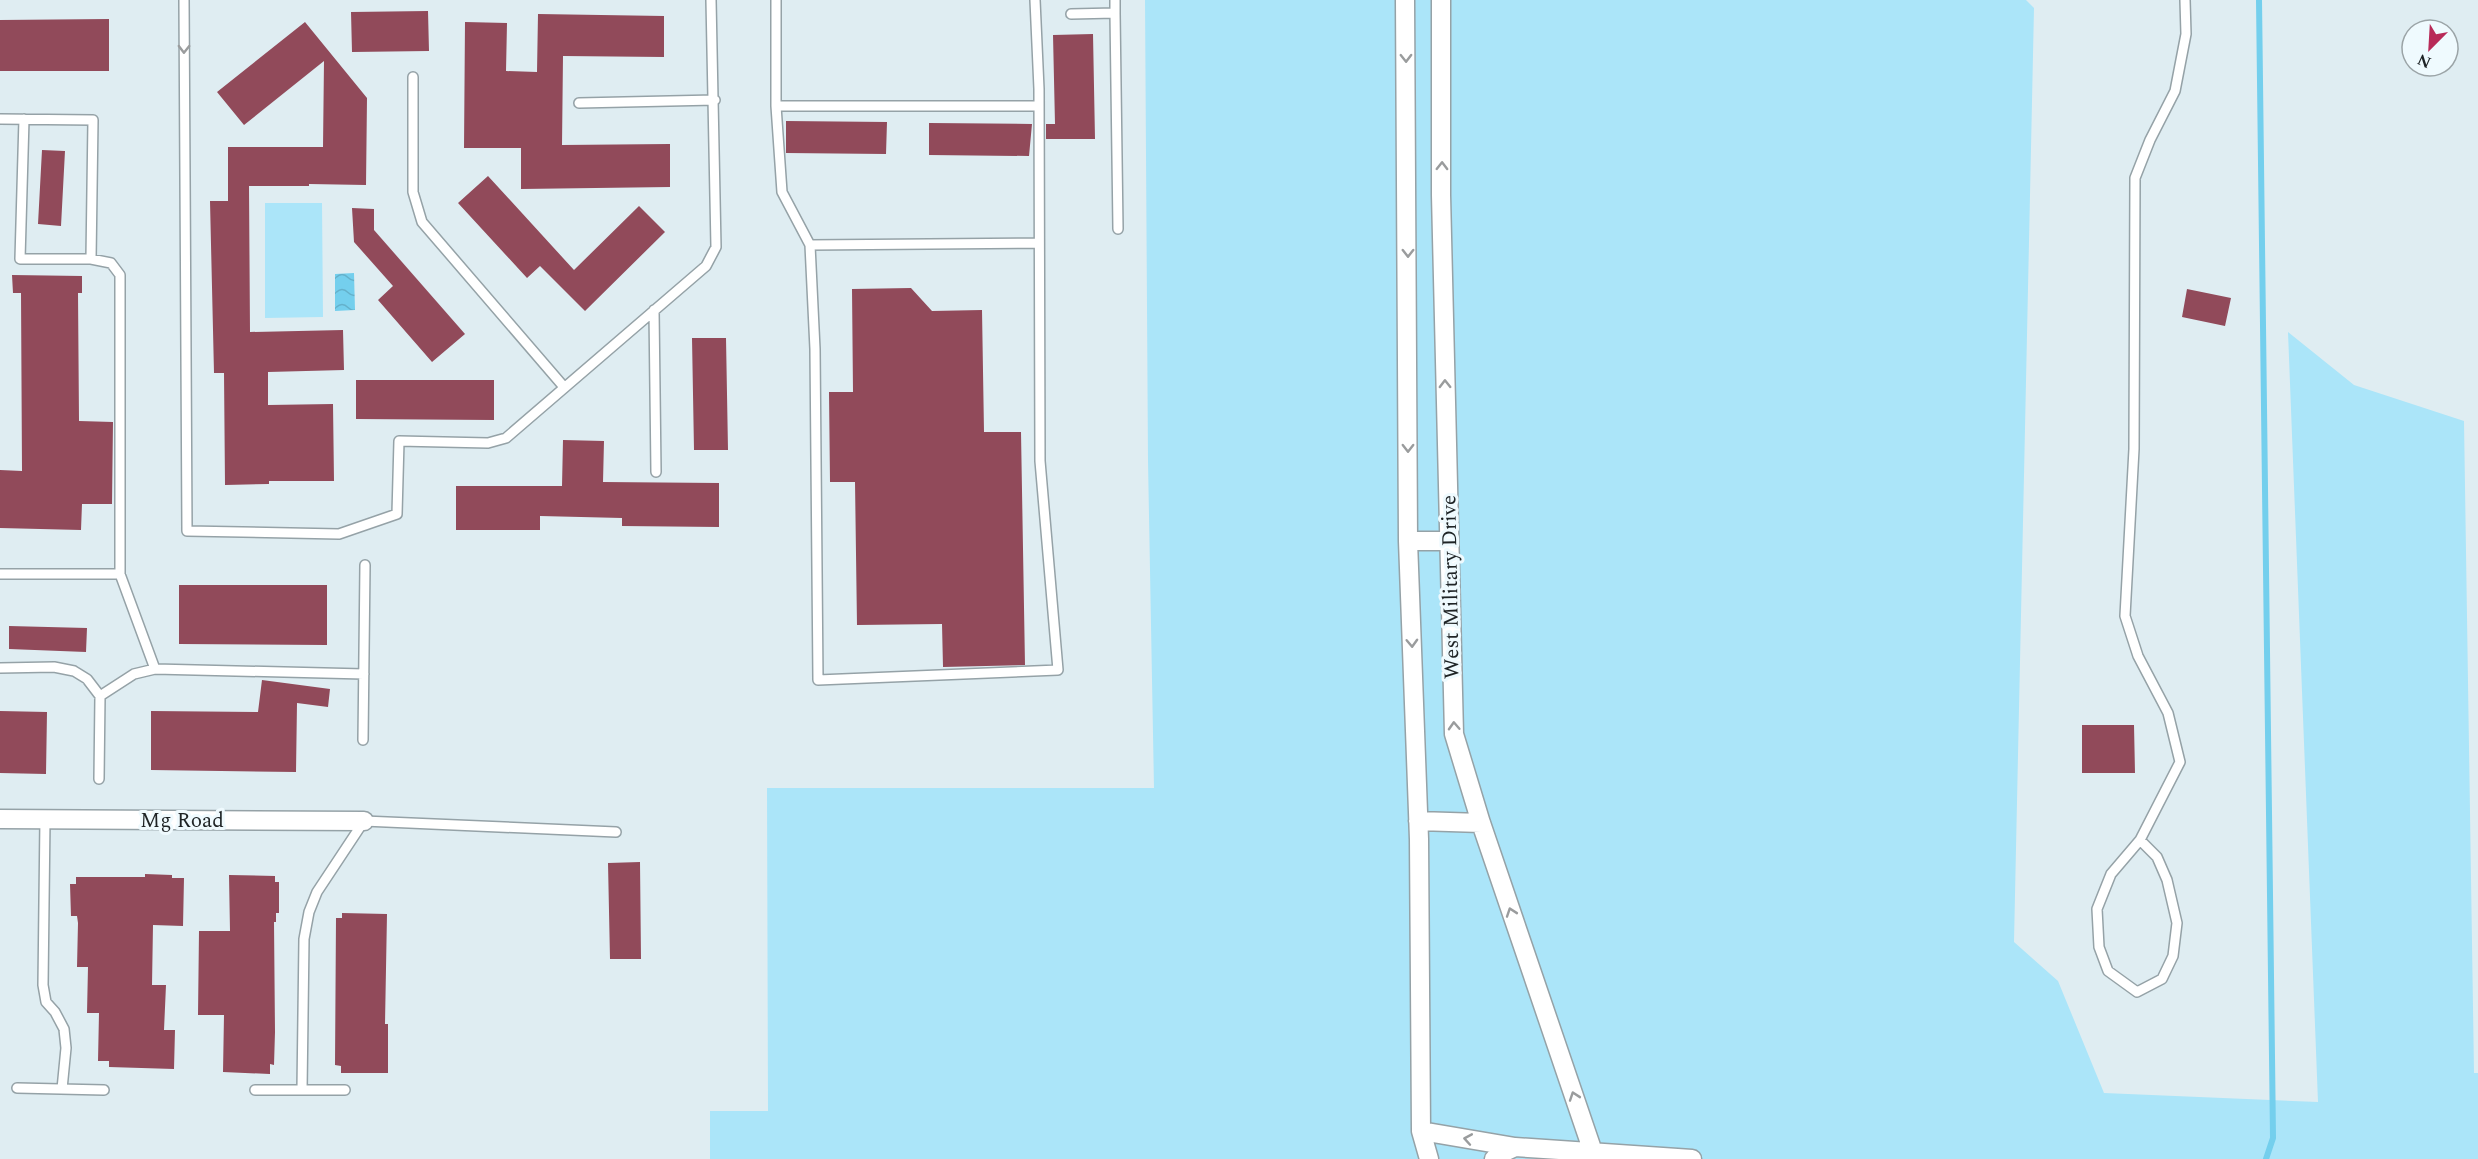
<svg xmlns="http://www.w3.org/2000/svg" width="2478" height="1159" viewBox="0 0 2478 1159" font-family="Spectral,serif">
  <defs>
    <pattern id="water-waves" width="16" height="10" patternUnits="userSpaceOnUse" patternTransform="scale(1.5)"><rect width="16" height="10" fill="#74cfed"/><path d="M0 5q4-4 8 0t8 0" fill="none" stroke="#64b1cb"/></pattern>
  </defs>
  <rect width="100%" height="100%" fill="#dfedf2"/>
  <!-- green -->
  <path fill="#abe5f9" d="M1145,0H2026L2034,8L2014,942L2058,981L2104,1093L2318,1102L2288,332L2354,385L2464,421L2474,1073H2478V1159H710V1111H768L767,788H1154L1148,461Z
    M265,203H322L323,317L265,318Z"/>
  <!-- water -->
  <path fill="url(#water-waves)" d="M354,273L355,310L335,311V274Z"/>
  <g fill="none" stroke-linecap="round" stroke-linejoin="round">
    <!-- stream -->
    <path stroke="#74cfed" stroke-width="6" d="M2259,0L2273,1138L2266,1159"/>
  </g>
  <!-- building -->
  <path fill="#914a5a" d="M428,11L429,51L352,52L351,12Z
    M538,14L664,16V57L563,56L562,145L670,144V187L521,189V148H464L465,22L507,23L506,71L537,72Z
    M109,19V71H0V20Z
    M305,22L367,98L366,185L309,184V186H249L250,332L343,330L344,370L268,372V405L333,404L334,481H269V484L225,485L224,373H214L210,201H228V147H323L324,61L244,125L217,92Z
    M1093,34L1095,139H1046V124H1055L1053,35Z
    M786,121L887,122L886,154L786,153Z
    M929,123L1032,124L1029,156L929,155Z
    M42,150L65,151L61,226L38,224Z
    M488,176L574,270L639,206L665,232L585,311L540,266L527,278L458,203Z
    M352,208L374,209V230L465,334L432,362L378,300L393,286L354,242Z
    M12,275L82,276V293H78L79,421L113,422L112,504H82L81,530L0,528V470L22,471L21,293H13Z
    M911,288L932,311L982,310L984,432H1021L1025,665L943,667L942,624L857,625L855,482H830L829,392H853L852,289Z
    M2187,289L2231,298L2225,326L2182,317Z
    M692,338H726L728,450H694Z
    M356,380H494V420L356,419Z
    M563,440L604,441L603,482L719,483V527L622,526V518L540,516V530H456V486H562Z
    M179,585H327V645L179,644Z
    M9,626L87,628L86,652L9,649Z
    M262,680L330,689L328,707L297,703L296,772L151,770V711L258,712Z
    M0,711L47,712L46,774L0,773Z
    M2082,725H2134L2135,773H2082Z
    M640,862L641,959H610L608,863Z
    M145,874L172,875V878H184L183,926L153,925L152,985H166L164,1030H175L174,1069L109,1067V1061H98L99,1013H87L88,967H77L78,923L77,916H71L70,884H76V877H145Z
    M229,875L275,876V882H279V913H276V922H274L275,1032L274,1065L270,1064V1074L223,1072L224,1015H198L199,931H230Z
    M342,913L387,914L385,1024H388V1073H341V1066L335,1065L336,918H342Z"/>
  <g fill="none" stroke-linecap="round" stroke-linejoin="round">
    <defs>
      <path id="service" d="M184,0L187,531L339,534L397,514L399,441L488,443L506,438L706,266L716,247L711,0
        M776,0V106L782,192L810,245L815,349L818,680L1058,670L1040,461L1039,89L1035,0
        M1115,13L1118,229
        M1071,14L1115,13V0
        M413,77V192L422,222L564,387
        M579,103L715,100
        M776,106H1039
        M0,119L93,120L91,259
        M24,119L20,259H91L111,263L120,275V574L155,669
        M810,245L1039,243
        M654,310L656,472
        M0,574H120
        M0,668L54,667L74,671L87,679L100,696L99,779
        M100,696L134,674L155,669L364,674
        M363,740L365,565
        M45,819L43,985L46,1002L55,1012L64,1029L66,1048L62,1089
        M2140,840L2157,857L2167,880L2177,923L2173,956L2162,979L2137,992L2108,971L2099,947L2097,909L2111,874L2140,840L2180,762L2168,713L2138,656L2125,616L2134,449L2135,178L2150,140L2175,91L2186,34L2185,0
        M17,1088L104,1090
        M255,1090H345
        M302,1090L304,939L309,912L317,892L364,821L616,832"/>
      <path id="minor" d="M1405,0L1408,541L1419,839L1421,1131L1429,1159
        M1441,0V195L1454,734L1481,823L1593,1152
        M1408,541H1449
        M0,819L364,821
        M1418,821L1481,823
        M1421,1131L1515,1147
        M1494,1159L1500,1154L1515,1147L1692,1159"/>
    </defs>
    <!-- service casing -->
    <use href="#service" stroke="#95a2a7" stroke-width="12"/>
    <!-- minor casing -->
    <use href="#minor" stroke="#95a2a7" stroke-width="21"/>
    <!-- service -->
    <use href="#service" stroke="#fff" stroke-width="9"/>
    <!-- minor -->
    <use href="#minor" stroke="#fff" stroke-width="18"/>
  </g>
  <!-- one-way arrows -->
  <defs><path id="oneway-chevron" d="M-2-3.5L2.5 0L-2 3.5" fill="none" stroke-width="1.6" stroke-linecap="round" stroke-linejoin="round" transform="scale(1.5)"/></defs>
  <g stroke="#9a9c9d">
    <use href="#oneway-chevron" transform="translate(184 49) rotate(91)"/>
    <use href="#oneway-chevron" transform="translate(1406 58) rotate(89)"/>
    <use href="#oneway-chevron" transform="translate(1442 166) rotate(-89)"/>
    <use href="#oneway-chevron" transform="translate(1408 253) rotate(90)"/>
    <use href="#oneway-chevron" transform="translate(1445 384) rotate(-91)"/>
    <use href="#oneway-chevron" transform="translate(1408 448) rotate(90)"/>
    <use href="#oneway-chevron" transform="translate(1412 643) rotate(88)"/>
    <use href="#oneway-chevron" transform="translate(1454 726) rotate(-93)"/>
    <use href="#oneway-chevron" transform="translate(1511 912) rotate(-109)"/>
    <use href="#oneway-chevron" transform="translate(1574 1096) rotate(-109)"/>
    <use href="#oneway-chevron" transform="translate(1468 1139) rotate(-170)"/>
  </g>
  <g text-anchor="middle" stroke-width="6" stroke-linejoin="round" paint-order="stroke">
    <!-- street labels -->
    <g font-size="21" fill="#1e2325" stroke="#effafe">
      <text transform="translate(1450 587) rotate(-91)" y="7">West Military Drive</text>
      <text x="182" y="827">Mg Road</text>
    </g>
  </g>
  <!-- north arrow -->
  <g transform="translate(2430 48) rotate(204)"><circle r="28" fill="#effafe" stroke="#9ba4a7" stroke-width="1.5"/>
  <path d="M0-4.5L10 22L0 15L-10 22Z" fill="#b82a58"/>
  <text y="-9" font-size="16" font-weight="bold" text-anchor="middle" fill="#1e2325">N</text>
  </g>
</svg>
